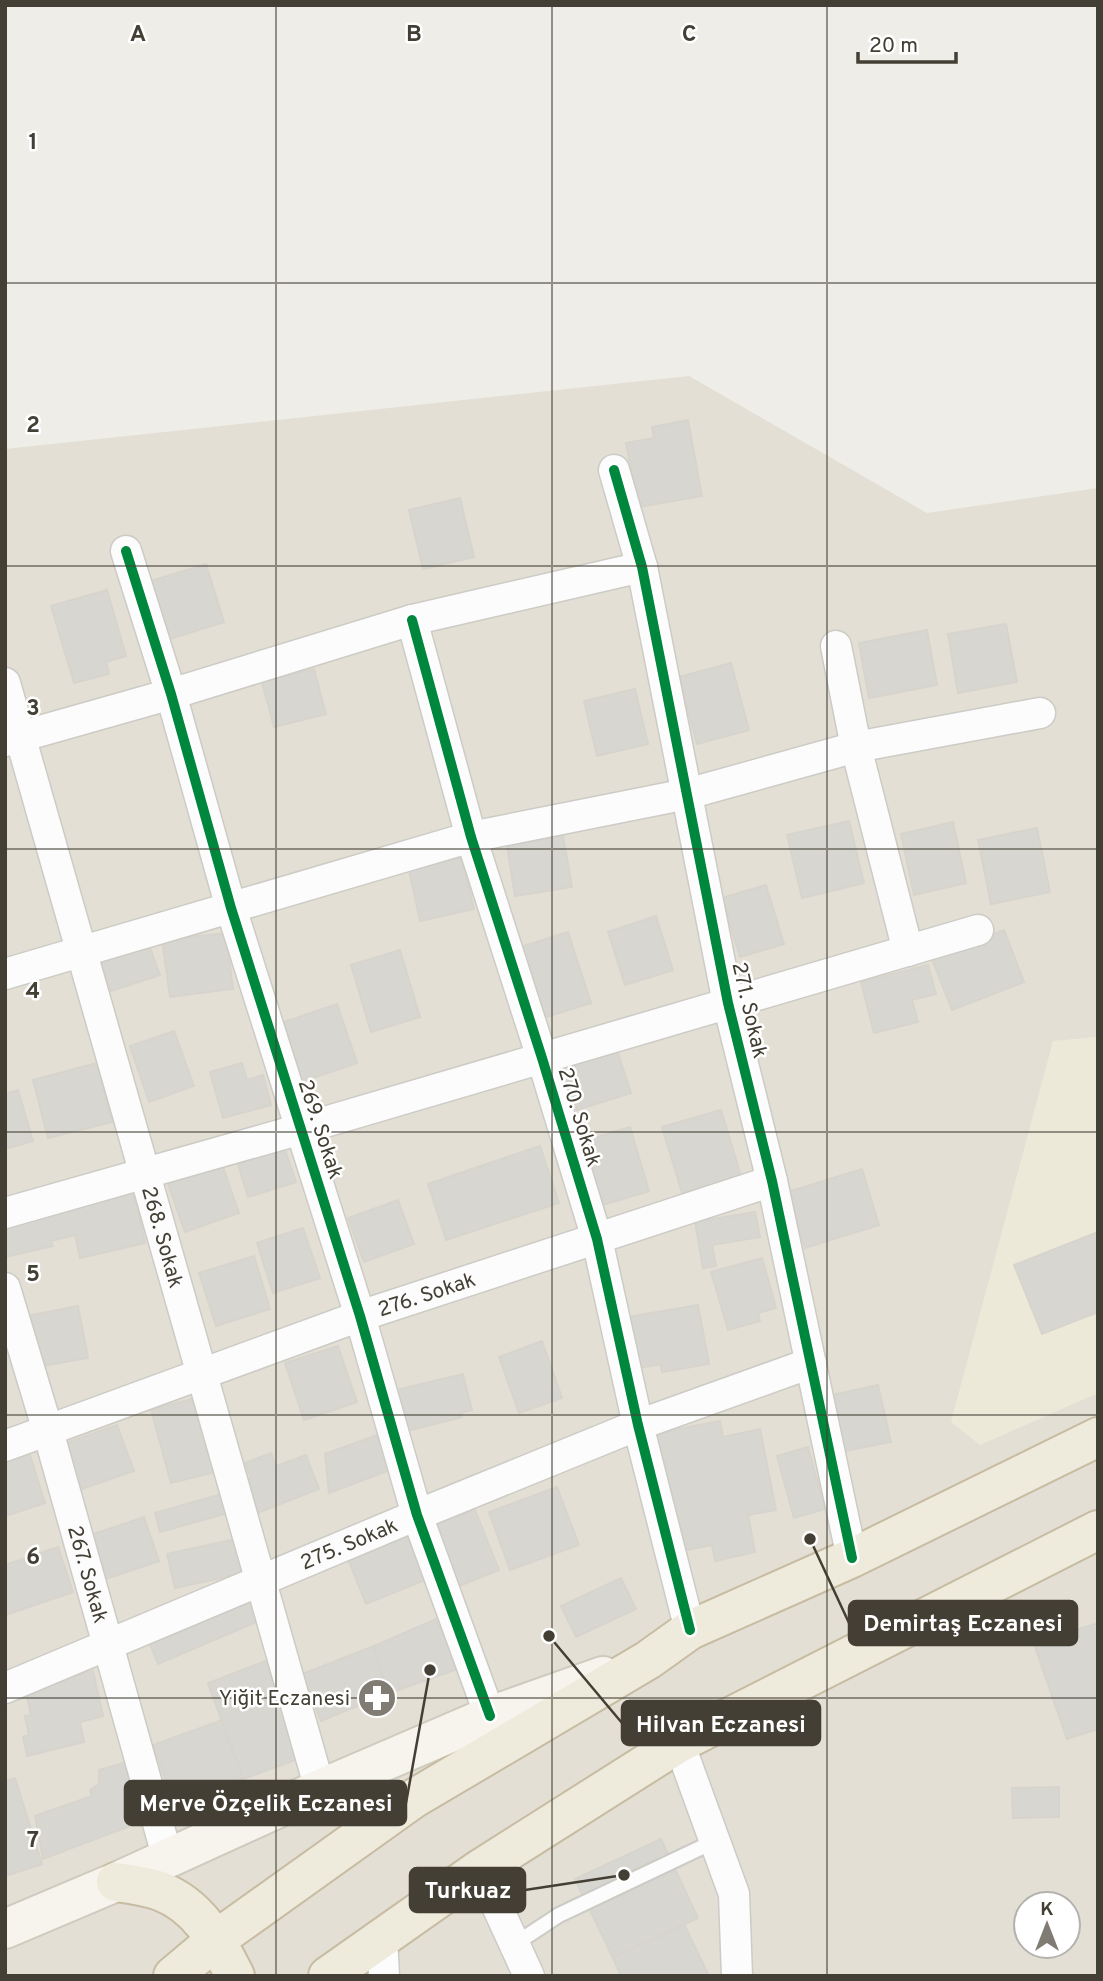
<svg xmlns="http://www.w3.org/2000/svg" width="1103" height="1981" viewBox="0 0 1103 1981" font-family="Overpass,sans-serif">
  <rect width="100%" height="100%" fill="#eeede8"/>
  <!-- residential -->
  <path fill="#e3dfd4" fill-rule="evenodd" d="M689,376L927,513L1098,488V1976H5V449ZM1026,1904H1068V1946H1026Z"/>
  <!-- education -->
  <path fill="#ede9d9" d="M1098,1037V1393L980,1445L951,1422L1053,1041Z"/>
  <!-- building -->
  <path fill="#d8d6d0" stroke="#d7d4cd" stroke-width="2" d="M688,420L702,496L638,507L626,443L654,438L652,427Z
    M460,498L474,557L423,569L409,510Z
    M206,564L224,622L170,639L151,581Z
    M107,590L126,656L106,662L109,674L74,683L51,606Z
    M1006,624L1017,682L958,693L948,634Z
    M927,630L937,685L869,698L859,643Z
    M731,663L749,730L697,744L679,677Z
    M314,669L326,714L274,727L262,682Z
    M635,689L648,744L597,756L584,701Z
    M849,821L864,883L802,898L787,835Z
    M953,822L966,883L914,895L901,834Z
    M1037,828L1050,892L991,904L978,840Z
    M563,836L572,887L515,896L507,846Z
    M462,858L474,909L420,921L409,870Z
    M766,885L784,944L740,957L722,898Z
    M656,916L673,970L625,985L608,932Z
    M1004,930L1024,982L952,1010L932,959Z
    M568,932L591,1003L543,1018L521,947Z
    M226,933L233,989L170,997L162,940Z
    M148,942L160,975L111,991L100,959Z
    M400,950L420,1017L371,1032L351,965Z
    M928,965L936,994L912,1000L918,1022L874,1033L861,982Z
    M337,1004L357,1063L293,1085L279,1024Z
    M174,1031L194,1086L149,1102L130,1046Z
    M616,1047L631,1093L577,1110L562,1065Z
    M97,1063L112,1122L48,1138L33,1080Z
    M242,1063L247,1080L263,1075L271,1105L223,1118L210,1072Z
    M18,1090L33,1141L5,1149V1094Z
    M721,1110L741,1176L682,1193L662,1127Z
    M630,1127L649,1191L600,1206L581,1142Z
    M283,1144L296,1182L248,1197L236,1158Z
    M540,1146L559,1203L446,1240L428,1184Z
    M222,1164L239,1213L185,1232L168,1184Z
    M862,1169L879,1225L805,1248L788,1192Z
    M134,1192L145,1243L80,1258L75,1235L51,1241L53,1246L5,1257V1222Z
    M398,1200L414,1244L364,1262L348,1218Z
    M755,1212L760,1237L712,1245L716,1266L703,1268L695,1222Z
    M303,1228L320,1278L273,1293L257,1243Z
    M1098,1232V1312L1042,1334L1014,1265Z
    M254,1256L270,1309L216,1326L199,1273Z
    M762,1258L776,1308L758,1313L760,1321L728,1330L711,1272Z
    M698,1305L709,1364L662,1372L661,1364L638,1368L628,1317Z
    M78,1306L88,1358L37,1367L27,1316Z
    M542,1341L562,1398L519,1413L499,1357Z
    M338,1346L357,1402L304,1420L285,1363Z
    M463,1374L472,1410L461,1413L462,1417L407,1431L397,1390Z
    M878,1385L891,1442L834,1453L823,1397Z
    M195,1398L215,1472L171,1483L151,1410Z
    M720,1421L723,1437L760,1429L776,1510L748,1515L755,1552L715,1561L712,1545L681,1551L652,1434Z
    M117,1425L134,1471L79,1490L63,1444Z
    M377,1435L390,1470L329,1493L325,1454Z
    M808,1447L825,1509L794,1518L777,1456Z
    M29,1452L45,1503L5,1516V1460Z
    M271,1453L276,1466L306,1455L319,1489L255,1514L242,1482L251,1478L245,1463Z
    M557,1487L579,1545L510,1570L489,1512Z
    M222,1494L228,1513L160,1532L155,1513Z
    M475,1510L499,1570L457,1587L433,1526Z
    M144,1517L159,1561L103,1580L88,1536Z
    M406,1533L425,1580L366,1604L347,1557Z
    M236,1539L244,1573L175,1588L167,1554Z
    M58,1547L73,1592L5,1615V1565Z
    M621,1578L636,1609L576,1637L561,1606Z
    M249,1592L261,1620L158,1664L146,1635Z
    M436,1619L458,1669L387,1694L374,1646Z
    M1098,1623V1729L1067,1739L1034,1644Z
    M374,1646L387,1694L321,1721L302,1674Z
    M266,1661L301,1758L243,1779L208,1683Z
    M93,1671L103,1716L80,1722L84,1742L27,1756L23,1737L29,1735L25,1716L31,1715L25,1687Z
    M222,1720L243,1779L174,1804L153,1745Z
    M124,1763L141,1822L43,1859L35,1816L92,1796L90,1790L99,1784V1770Z
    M15,1778L42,1864L5,1876V1781Z
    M1059,1787V1817L1013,1818L1012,1788Z
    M661,1839L698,1918L613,1958L575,1879Z
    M684,1924L709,1976H621L613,1958Z"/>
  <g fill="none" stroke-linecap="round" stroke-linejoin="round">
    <defs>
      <path id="service" d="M515,1944L559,1915L715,1841"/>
      <g id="minor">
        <path d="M614,470L642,567L728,1003L772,1181L852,1558"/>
        <path d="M126,551L171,694L231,908L360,1316L417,1515L490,1716"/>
        <path d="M412,620L471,837L542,1058L597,1239L638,1425L690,1630"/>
        <path d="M836,646L856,747L908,951"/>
        <path id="s1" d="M5,683L320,1789"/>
        <path d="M5,741L171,694L412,620L642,567"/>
        <path d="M5,974L471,837L687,794L856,747L1040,713"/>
        <path d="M5,1213L301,1129L978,930"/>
        <path id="s2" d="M5,1288L48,1431L168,1859"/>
        <path id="s3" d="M5,1446L360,1316L772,1181"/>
        <path id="s4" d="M5,1688L417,1515L638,1425L811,1363"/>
        <path d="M679,1743L734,1894L737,1976"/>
        <path d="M480,1869L529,1976"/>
        <path d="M382,1937L384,1976"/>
      </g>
      <path id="secondary" d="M5,1929L116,1882L320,1789L490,1716L603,1676"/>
      <path id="trunk" d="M116,1882C130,1884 146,1886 160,1891C199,1906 217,1940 235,1976
        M173,1976L217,1939L413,1799L648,1660L690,1630L852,1558L1098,1437
        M328,1976L480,1869L679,1743L1098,1530"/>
    </defs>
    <!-- service casing -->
    <use href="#service" stroke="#cccbc5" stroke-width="18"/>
    <!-- minor casing -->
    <use href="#minor" stroke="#cccbc5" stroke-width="33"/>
    <!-- secondary casing -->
    <use href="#secondary" stroke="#cecbbe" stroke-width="42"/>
    <!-- trunk casing -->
    <use href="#trunk" stroke="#c7bca2" stroke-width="42"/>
    <!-- service -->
    <use href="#service" stroke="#fcfcfc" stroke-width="14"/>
    <!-- minor -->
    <use href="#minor" stroke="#fcfcfc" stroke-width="30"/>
    <!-- secondary -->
    <use href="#secondary" stroke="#f6f4ed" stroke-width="38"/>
    <!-- trunk -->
    <use href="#trunk" stroke="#eeeadc" stroke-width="38"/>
    <defs>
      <path id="cycleway" d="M614,470L642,567L728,1003L772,1181L852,1558
        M126,551L171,694L231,908L360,1316L417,1515L490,1716
        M412,620L471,837L542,1058L597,1239L638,1425L690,1630"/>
    </defs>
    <!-- cycleway casing -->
    <use href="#cycleway" stroke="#fff" stroke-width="15"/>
    <!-- cycleway -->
    <use href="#cycleway" stroke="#00873e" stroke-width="10"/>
  </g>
  <!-- grid -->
  <path fill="none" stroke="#443f34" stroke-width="2" stroke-opacity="0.55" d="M276,5V1976M552,5V1976M827,5V1976M5,283H1098M5,566H1098M5,849H1098M5,1132H1098M5,1415H1098M5,1698H1098"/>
  <!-- icons -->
  <defs>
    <symbol id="pharmacy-disc" viewBox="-11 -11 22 22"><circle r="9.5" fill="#807c73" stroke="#fff"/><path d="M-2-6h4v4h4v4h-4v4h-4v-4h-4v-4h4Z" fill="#fff"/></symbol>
  </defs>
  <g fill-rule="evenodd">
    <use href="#pharmacy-disc" x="355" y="1676" width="44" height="44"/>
  </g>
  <g text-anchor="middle" stroke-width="5" stroke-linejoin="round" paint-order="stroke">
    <!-- street labels -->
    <g font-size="21" fill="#443f34" stroke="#fff">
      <text transform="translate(750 1010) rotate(77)" y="7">271. Sokak</text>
      <text transform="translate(580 1117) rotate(73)" y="7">270. Sokak</text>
      <text transform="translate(321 1129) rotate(72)" y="7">269. Sokak</text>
      <text dy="7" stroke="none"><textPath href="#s1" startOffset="576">268. Sokak</textPath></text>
      <text dy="7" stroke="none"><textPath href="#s3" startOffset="448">276. Sokak</textPath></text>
      <text dy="7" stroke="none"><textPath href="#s4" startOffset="373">275. Sokak</textPath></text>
      <text dy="7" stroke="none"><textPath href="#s2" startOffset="298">267. Sokak</textPath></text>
    </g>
    <!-- poi labels -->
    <g font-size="21" fill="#443f34" stroke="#fff" text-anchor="end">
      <text x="350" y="1705">Yiğit Eczanesi</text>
    </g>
  </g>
  <g font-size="23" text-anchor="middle" font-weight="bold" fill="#443f34" stroke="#fff" stroke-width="5" stroke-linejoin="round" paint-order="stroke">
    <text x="138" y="41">A</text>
    <text x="414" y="41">B</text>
    <text x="689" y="41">C</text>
    <text x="33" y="149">1</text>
    <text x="33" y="432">2</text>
    <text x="33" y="715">3</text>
    <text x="33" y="998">4</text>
    <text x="33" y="1281">5</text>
    <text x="33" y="1564">6</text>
    <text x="33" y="1847">7</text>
  </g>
  <!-- callouts -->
  <path fill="none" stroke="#443f34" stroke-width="2.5" d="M810 1539L849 1623M549 1636L622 1723M430 1670L406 1803M624 1875L525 1890"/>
  <g fill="#443f34" stroke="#fff" stroke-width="2.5">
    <circle cx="810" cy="1539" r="7"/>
    <circle cx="549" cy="1636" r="7"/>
    <circle cx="430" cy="1670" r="7"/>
    <circle cx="624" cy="1875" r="7"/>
  </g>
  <g fill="#443f34" stroke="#443f34" stroke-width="2.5">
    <rect x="849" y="1601" width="228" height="44" rx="7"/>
    <rect x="622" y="1701" width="198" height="44" rx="7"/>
    <rect x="125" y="1781" width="281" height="44" rx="7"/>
    <rect x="410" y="1868" width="115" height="44" rx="7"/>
  </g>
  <g font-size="23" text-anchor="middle" font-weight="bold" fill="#fff">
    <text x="963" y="1631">Demirtaş Eczanesi</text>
    <text x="721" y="1732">Hilvan Eczanesi</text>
    <text x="266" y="1811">Merve Özçelik Eczanesi</text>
    <text x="468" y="1898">Turkuaz</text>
  </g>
  <!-- border -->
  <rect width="1103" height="1981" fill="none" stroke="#443f34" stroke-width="14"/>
  <!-- north arrow -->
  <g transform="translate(1047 1925)"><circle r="33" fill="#ffffff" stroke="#b4b2ae" stroke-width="2"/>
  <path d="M0-5L12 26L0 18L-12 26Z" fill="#807c73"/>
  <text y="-10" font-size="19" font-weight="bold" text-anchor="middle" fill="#443f34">K</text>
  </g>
  <!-- scale -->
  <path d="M858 52v10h98v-10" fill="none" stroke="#443f34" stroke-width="3.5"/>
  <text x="869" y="52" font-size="21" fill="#443f34" stroke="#ffffff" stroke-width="5" paint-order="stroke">20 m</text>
</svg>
